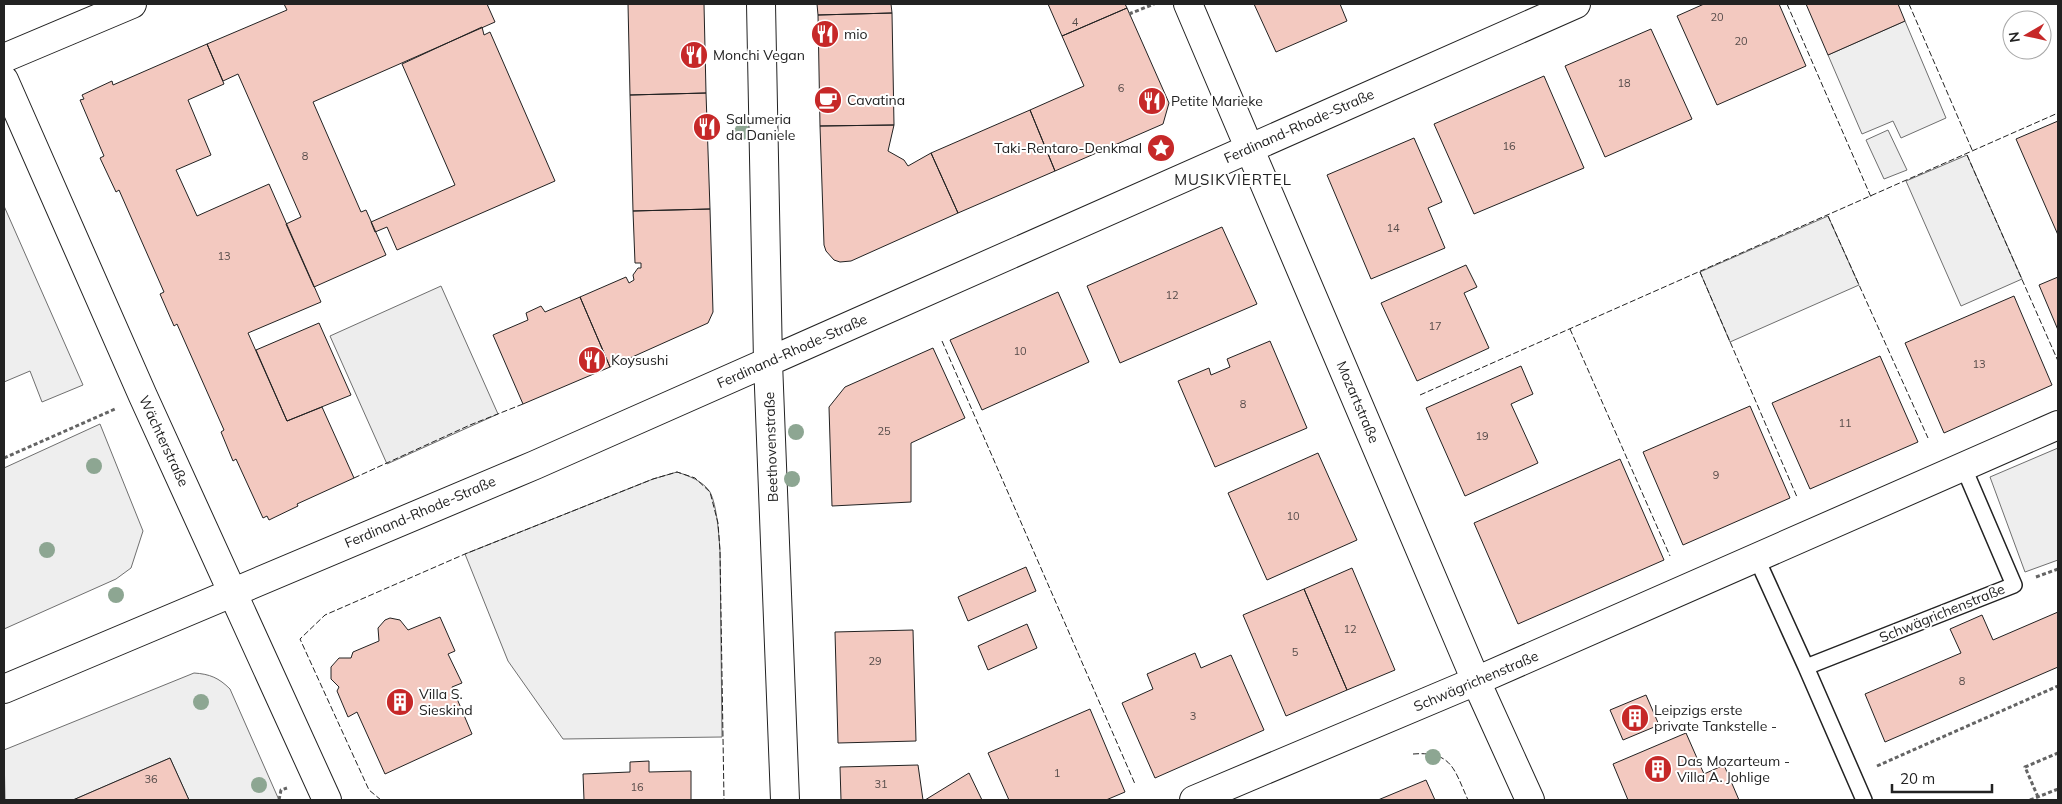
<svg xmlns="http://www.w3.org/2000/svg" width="2062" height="804" viewBox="0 0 2062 804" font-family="Mulish,sans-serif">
  <rect width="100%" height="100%" fill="#fff"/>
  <!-- green -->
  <path fill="#eee" stroke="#6f6f6f" d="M1905,21L1946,118L1901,138L1893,121L1862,134L1828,55Z
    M1888,130L1907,170L1884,179L1866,140Z
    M1967,155L2022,279L1961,306L1906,181Z
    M4,206L83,385L42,402L30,371L4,382Z
    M1828,216L1859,285L1730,342L1700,272Z
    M100,424L143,531L131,568L116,579L4,629V468Z
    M2058,448V560L2025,572L1990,477Z
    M677,472C689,476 703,481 710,492C717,505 719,536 720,551L722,737L563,739L508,661L465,554L653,479Z
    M194,673C210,674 219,678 230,689L279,800H189L170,758L73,800H5L4,750Z"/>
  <!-- parking -->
  <path fill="#ededed" stroke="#6f6f6f" d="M441,286L498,414L387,464L330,336Z"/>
  <!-- building -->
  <path fill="#f3c9c0" stroke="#222" d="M284,4H487L495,22L313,102L361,212L366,210L386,255L314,287L286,224L301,217L238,74L223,81L207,44L287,10Z
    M628,4H704L706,93L630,95Z
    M817,4H891L892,13L818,15Z
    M1048,4H1125L1127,8L1062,36Z
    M1254,4H1340L1347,21L1276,52Z
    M1704,4H1779L1806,66L1717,105L1677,16Z
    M1806,4H1898L1905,21L1828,55Z
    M1127,8L1169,103L1163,124L1055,171L1030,110L1084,86L1062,36Z
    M892,13L894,125L820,126L818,15Z
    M482,27L484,35L490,32L555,181L397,250L387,227L375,232L371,222L455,185L402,64Z
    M1651,29L1692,119L1605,157L1565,66Z
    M207,44L224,84L188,100L211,155L176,170L197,216L269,184L321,302L248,333L287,421L322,407L354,478L297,504L298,506L269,520L267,516L263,518L236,459L233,461L221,432L224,430L177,324L174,326L160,294L164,292L119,190L116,192L100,158L104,156L80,100L84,99L82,95L112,81L113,85Z
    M1544,76L1584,168L1474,214L1434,124Z
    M706,93L710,209L633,211L630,95Z
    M1030,110L1055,171L958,213L931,153Z
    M2058,121V235L2016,139Z
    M894,125L888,151L904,160L908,166L931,153L958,213L851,261L840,262L834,260L826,251L824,245L820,126Z
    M1414,138L1442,202L1428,208L1445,248L1371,279L1327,175Z
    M710,209L713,312L708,323L610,367L580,297L626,277L629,283L634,280L633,275L638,268H641V263H635L633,211Z
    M1222,227L1257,304L1120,363L1087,286Z
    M1466,265L1477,287L1464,293L1489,348L1417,381L1381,303Z
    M2058,277V330L2039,285Z
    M1058,292L1089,362L982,410L950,340Z
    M2014,296L2052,385L1944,433L1905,343Z
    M580,297L610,367L523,404L493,335L528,320L526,313L541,306L545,312Z
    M319,323L351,395L287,421L256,350Z
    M1270,341L1307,428L1215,467L1178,381L1209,368L1211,375L1230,367L1227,359Z
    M933,348L965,418L911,443V502L832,506L829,407L845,387Z
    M1880,356L1918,442L1810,489L1772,403Z
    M1521,366L1533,394L1511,404L1538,463L1465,496L1426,408Z
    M1750,406L1790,498L1683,545L1643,452Z
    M1318,453L1357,540L1267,580L1228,493Z
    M1620,459L1664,560L1518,624L1474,523Z
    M1026,567L1036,591L968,621L958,597Z
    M1352,568L1395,670L1347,690L1304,589Z
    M1304,589L1347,690L1286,716L1243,615Z
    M2058,612V667L1885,742L1865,694L1961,653L1950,629L1982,615L1993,640Z
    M440,617L455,651L448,654L462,683L452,687L472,734L385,774L357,712L348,717L337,691L339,687L331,679V667L339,658H351L353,652L379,641L378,628L385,620L390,618L400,620L408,630Z
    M1027,624L1037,648L988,670L978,646Z
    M913,630L916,741L838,743L835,632Z
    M1195,653L1201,668L1231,655L1264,730L1155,778L1122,703L1153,689L1147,674Z
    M1646,695L1659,725L1623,740L1610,710Z
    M1090,709L1125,792L1106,800H1009L988,753Z
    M1686,733L1704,774L1724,765L1739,800H1628L1613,764Z
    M170,758L189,800H73Z
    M649,761V772L691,771V800H584L583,774L630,772V762Z
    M918,765L923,800H841L840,767Z
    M969,773L982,800H925Z
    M1426,780L1435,800H1378Z"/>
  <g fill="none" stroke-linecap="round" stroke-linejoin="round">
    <defs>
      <path id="lane" d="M1756,557L1806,667
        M1864,800L1806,667L2014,585L1963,466"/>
      <path id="street" d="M761,4L768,362L785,800
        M1188,4L1476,681L1530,800
        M4,58L132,4
        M4,80L143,396L327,800
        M4,689L535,465L1576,4
        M1194,800L1476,681L2058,425"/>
    </defs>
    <!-- lane casing -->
    <use href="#lane" stroke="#222" stroke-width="18"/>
    <!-- street casing -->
    <use href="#street" stroke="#222" stroke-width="30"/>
    <!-- path -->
    <path stroke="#646464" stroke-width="3" stroke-dasharray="4 2.5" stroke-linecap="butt" d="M1129,14L1154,4
      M4,458L115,409
      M2036,577L2058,569
      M1877,766L2058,686
      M2038,797L2025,767L2058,753
      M279,800L281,790L287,788
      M2030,800L2058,789"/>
    <!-- lane -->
    <use href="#lane" stroke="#fff" stroke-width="15"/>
    <!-- street -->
    <use href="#street" stroke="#fff" stroke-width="28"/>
    <!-- fence -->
    <path stroke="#222" stroke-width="1" stroke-dasharray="6 2.5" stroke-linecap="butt" d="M1787,4L1871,197
      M1909,4L1973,152
      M1967,155L2058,361
      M1828,216L1928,438
      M1700,272L1797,497
      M1570,329L1670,556
      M942,341L1135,784
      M1420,395L2058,113
      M354,478L470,425L523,404
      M1413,754C1452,751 1454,769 1468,800
      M381,800L369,790L300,639L325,615L465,554L653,479L677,472L695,478L710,492L718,523L720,551L724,800"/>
  </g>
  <!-- trees -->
  <g fill="#8da692">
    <circle cx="742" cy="132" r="8"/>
    <circle cx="796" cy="432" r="8"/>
    <circle cx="94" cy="466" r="8"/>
    <circle cx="792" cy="479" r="8"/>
    <circle cx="47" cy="550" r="8"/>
    <circle cx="116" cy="595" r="8"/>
    <circle cx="201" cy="702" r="8"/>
    <circle cx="1433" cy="757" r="8"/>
    <circle cx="259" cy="785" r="8"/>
  </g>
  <!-- icons -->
  <defs>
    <symbol id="restaurant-disc" viewBox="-11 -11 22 22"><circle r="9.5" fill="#c62828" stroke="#fff"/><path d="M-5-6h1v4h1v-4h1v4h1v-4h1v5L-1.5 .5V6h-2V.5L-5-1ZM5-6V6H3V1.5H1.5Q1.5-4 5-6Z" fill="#fff"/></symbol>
    <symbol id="cafe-disc" viewBox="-11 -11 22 22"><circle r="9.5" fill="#c62828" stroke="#fff"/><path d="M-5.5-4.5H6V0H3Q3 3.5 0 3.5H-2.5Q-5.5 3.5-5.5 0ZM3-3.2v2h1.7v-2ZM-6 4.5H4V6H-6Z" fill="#fff"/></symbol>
    <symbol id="sight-disc" viewBox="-11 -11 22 22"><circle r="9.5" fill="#c62828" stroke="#fff"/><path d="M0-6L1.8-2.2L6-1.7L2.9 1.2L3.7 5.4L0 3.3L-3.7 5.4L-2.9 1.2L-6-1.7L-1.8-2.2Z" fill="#fff"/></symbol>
    <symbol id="building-disc" viewBox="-11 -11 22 22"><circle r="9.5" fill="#c62828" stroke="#fff"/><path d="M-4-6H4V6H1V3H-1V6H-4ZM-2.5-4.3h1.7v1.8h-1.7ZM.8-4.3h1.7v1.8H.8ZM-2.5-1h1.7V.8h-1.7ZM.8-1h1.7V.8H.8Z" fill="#fff"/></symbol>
  </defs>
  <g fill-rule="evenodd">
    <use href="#restaurant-disc" x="809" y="18" width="32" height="32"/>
    <use href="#restaurant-disc" x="678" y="39" width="32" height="32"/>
    <use href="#cafe-disc" x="812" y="84" width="32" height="32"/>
    <use href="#restaurant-disc" x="1136" y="85" width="32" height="32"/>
    <use href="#restaurant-disc" x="691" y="111" width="32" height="32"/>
    <use href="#sight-disc" x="1145" y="132" width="32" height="32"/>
    <use href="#restaurant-disc" x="576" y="344" width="32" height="32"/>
    <use href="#building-disc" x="384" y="686" width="32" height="32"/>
    <use href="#building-disc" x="1619" y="702" width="32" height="32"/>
    <use href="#building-disc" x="1642" y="753" width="32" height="32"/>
  </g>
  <g text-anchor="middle" stroke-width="4" stroke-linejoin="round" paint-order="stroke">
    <!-- number labels -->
    <g font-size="11" fill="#564c4a">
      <text x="1717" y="21">20</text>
      <text x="1075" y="26">4</text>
      <text x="1741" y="45">20</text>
      <text x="1624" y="87">18</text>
      <text x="1121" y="92">6</text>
      <text x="1509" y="150">16</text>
      <text x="305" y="160">8</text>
      <text x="1393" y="232">14</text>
      <text x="224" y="260">13</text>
      <text x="1172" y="299">12</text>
      <text x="1435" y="330">17</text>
      <text x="1020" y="355">10</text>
      <text x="1979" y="368">13</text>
      <text x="1243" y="408">8</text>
      <text x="1845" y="427">11</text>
      <text x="884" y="435">25</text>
      <text x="1482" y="440">19</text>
      <text x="1716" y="479">9</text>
      <text x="1293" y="520">10</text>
      <text x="1350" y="633">12</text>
      <text x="1295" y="656">5</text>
      <text x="875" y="665">29</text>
      <text x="1962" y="685">8</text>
      <text x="1193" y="720">3</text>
      <text x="1057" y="777">1</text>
      <text x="151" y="783">36</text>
      <text x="881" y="788">31</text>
      <text x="637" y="791">16</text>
    </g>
    <!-- poi labels -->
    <g font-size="14" fill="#222" stroke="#fff" text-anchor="start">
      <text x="844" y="39">mio</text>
      <text x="713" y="60">Monchi Vegan</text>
      <text x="847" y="105">Cavatina</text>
      <text x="1171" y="106">Petite Marieke</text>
      <text x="726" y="124">Salumeria<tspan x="726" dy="16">da Daniele</tspan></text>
      <text x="1142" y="153" text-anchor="end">Taki-Rentaro-Denkmal</text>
      <text x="611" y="365">Koysushi</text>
      <text x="419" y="699">Villa S.<tspan x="419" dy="16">Sieskind</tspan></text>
      <text x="1654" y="715">Leipzigs erste<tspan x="1654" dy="16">private Tankstelle -</tspan></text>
      <text x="1677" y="766">Das Mozarteum -<tspan x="1677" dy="16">Villa A. Johlige</tspan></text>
    </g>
    <!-- street labels -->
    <g font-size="14" fill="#222" stroke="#fff">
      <text transform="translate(1299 126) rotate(-24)" y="5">Ferdinand-Rhode-Straße</text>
      <text transform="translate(792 351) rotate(-24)" y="5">Ferdinand-Rhode-Straße</text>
      <text transform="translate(1358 402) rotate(67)" y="5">Mozartstraße</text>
      <text transform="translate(164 441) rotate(65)" y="5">Wächterstraße</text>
      <text transform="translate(771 447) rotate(-92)" y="5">Beethovenstraße</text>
      <text transform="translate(420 512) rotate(-23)" y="5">Ferdinand-Rhode-Straße</text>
      <text transform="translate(1942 613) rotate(-22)" y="5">Schwägrichenstraße</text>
      <text transform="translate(1476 681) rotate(-23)" y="5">Schwägrichenstraße</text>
    </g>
    <!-- neighbourhood labels -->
    <g font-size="15" letter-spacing="1" fill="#222" stroke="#fff">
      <text x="1233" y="185">MUSIKVIERTEL</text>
    </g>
  </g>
  <!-- border -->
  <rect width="2062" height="804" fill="none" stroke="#222222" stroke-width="10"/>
  <!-- north arrow -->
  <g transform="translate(2027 35) rotate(261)"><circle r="24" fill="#ffffff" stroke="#a7a7a7"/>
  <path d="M0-4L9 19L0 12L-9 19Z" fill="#c62828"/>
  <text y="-8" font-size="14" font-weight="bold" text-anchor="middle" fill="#222222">N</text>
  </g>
  <!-- scale -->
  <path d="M1892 784v8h100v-8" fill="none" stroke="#222222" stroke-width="2.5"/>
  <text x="1900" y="784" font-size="15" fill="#222222" stroke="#ffffff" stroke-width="4" paint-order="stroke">20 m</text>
</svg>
